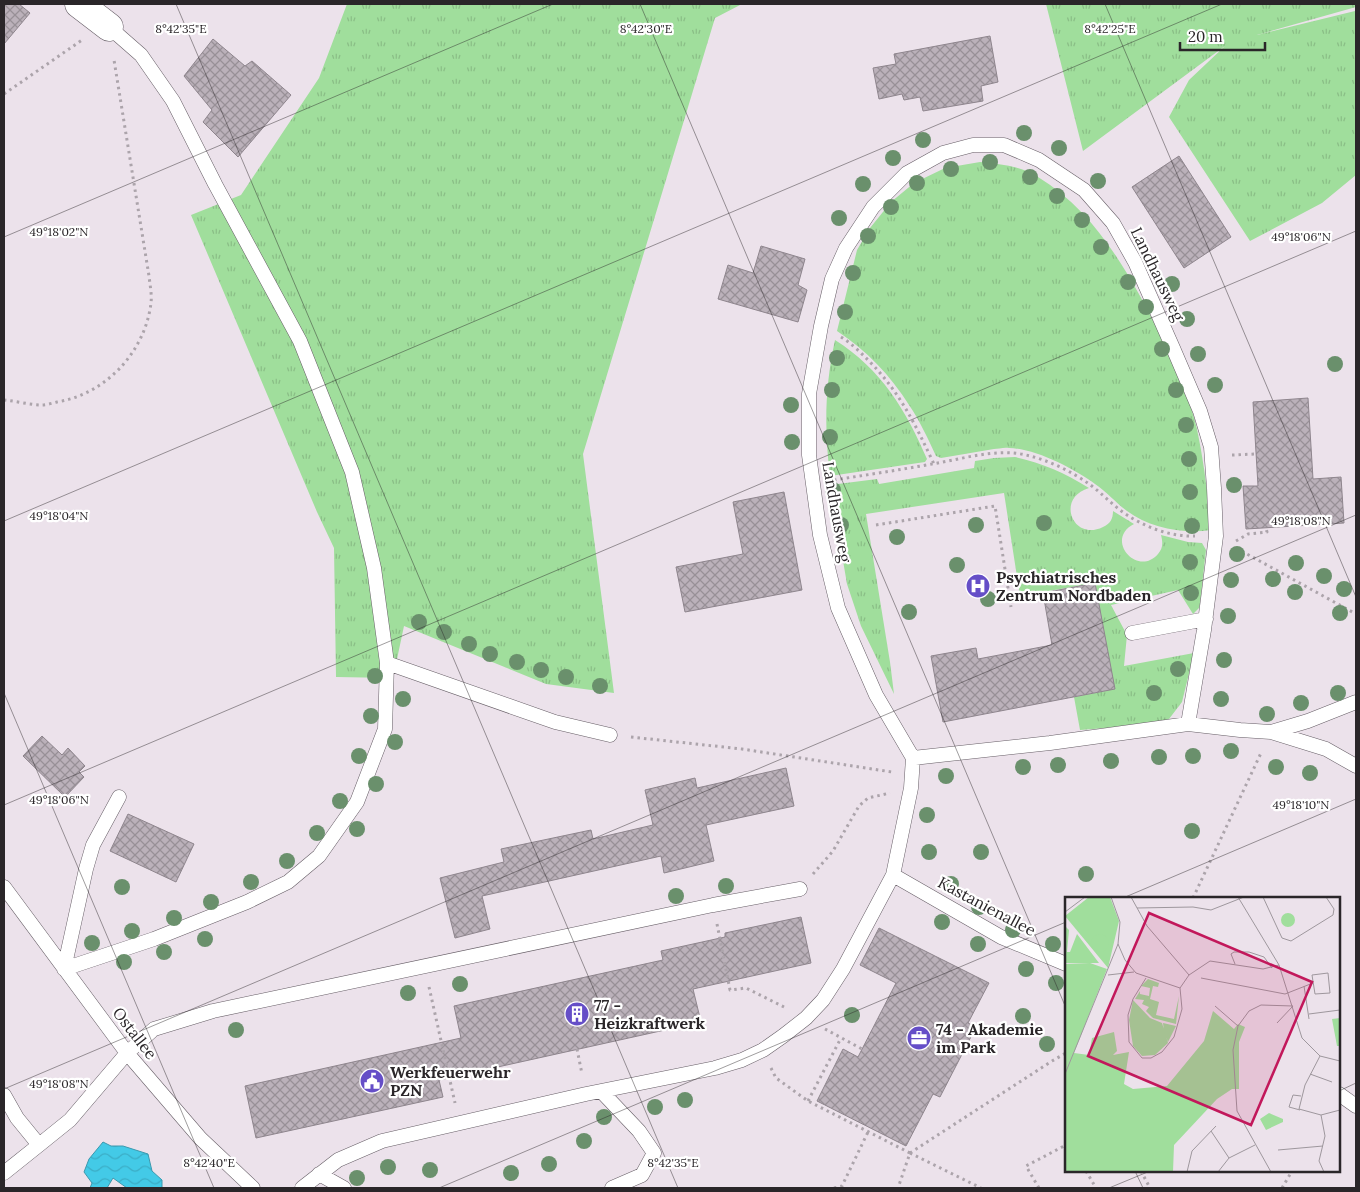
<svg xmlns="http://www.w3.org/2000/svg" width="1360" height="1192" viewBox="0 0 1360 1192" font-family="Lora,serif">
  <defs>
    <pattern id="grass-tufts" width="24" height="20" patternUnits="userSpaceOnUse" patternTransform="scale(1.25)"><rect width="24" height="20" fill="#a0de9c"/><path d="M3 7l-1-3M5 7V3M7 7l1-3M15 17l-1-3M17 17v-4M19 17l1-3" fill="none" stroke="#8abe86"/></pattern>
    <pattern id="water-waves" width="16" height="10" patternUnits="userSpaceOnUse" patternTransform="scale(1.25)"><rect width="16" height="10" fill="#43cae7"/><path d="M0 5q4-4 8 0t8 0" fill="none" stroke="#3badc6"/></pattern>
    <pattern id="building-cross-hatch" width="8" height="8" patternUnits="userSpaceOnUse" patternTransform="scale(1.25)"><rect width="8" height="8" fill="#bbb1ba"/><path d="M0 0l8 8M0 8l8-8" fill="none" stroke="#989097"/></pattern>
  </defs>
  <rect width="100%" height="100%" fill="#ece2eb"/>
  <!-- grass -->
  <path fill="url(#grass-tufts)" d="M347,4H742L715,18L583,454L614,693L546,684L404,626L393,678L336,677L334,548L317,512L191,215L241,195L319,78Z
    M1046,4H1356V7L1257,35L1355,11L1356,12V175L1322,203L1250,241L1169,117L1189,80L1225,46L1083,151Z
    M980,162C1000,164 1021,166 1038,177C1096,212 1130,275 1160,334C1175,364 1189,395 1197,429C1204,462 1208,496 1211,530C1183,534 1150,528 1127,511C1116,503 1107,492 1095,484C1073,468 1036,449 1009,448C1004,447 998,449 994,449C976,452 959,455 941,458L936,456C928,439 920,421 909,405C891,376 866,350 837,331L857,250L870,228L891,202L914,183L945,168Z
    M835,340C881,369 906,410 927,459L925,462L830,476C824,428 825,386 835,340Z
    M1015,457C1042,463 1065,473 1089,488C1055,498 1073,542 1103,527C1110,524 1113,519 1113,511L1134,524C1104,539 1137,578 1158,554C1163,548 1163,543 1161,535L1188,542L1202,543L1206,550L1200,604L1199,608L1193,614L1178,590L1111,605L1127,635L1124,666L1194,653L1182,702L1169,719L1158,724L1080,730L1074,697L1114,689L1095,583L1020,596L1004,493L866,514L890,662L894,694L861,626L847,584L830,485L877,479L879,484L974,468L975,461L994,458Z"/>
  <!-- water -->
  <path fill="url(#water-waves)" stroke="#3c99ae" d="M103,1142L111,1146H123L148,1154L152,1171L162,1180V1188H127L113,1178L107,1188H90L92,1183L84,1172L89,1159Z"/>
  <!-- building -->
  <path fill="url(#building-cross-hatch)" stroke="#8e858d" d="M4,4H19L30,13L4,44Z
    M990,36L998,82L981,86L983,101L923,111L920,97L904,100L902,94L879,99L873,68L896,64L894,54Z
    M213,39L245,66L252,61L291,95L238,157L203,122L212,110L184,76Z
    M1179,156L1231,237L1184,268L1132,187Z
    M761,246L805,259L798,285L807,290L798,322L718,299L728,265L753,273Z
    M1308,398L1313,479L1341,477L1344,523L1246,529L1243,486H1258L1253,402Z
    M784,492L802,590L685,612L676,567L743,554L733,502Z
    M1095,583L1115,689L943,722L931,656L976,648L978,659L1052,645L1043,593Z
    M42,736L62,755L68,748L85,766L79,772L84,777L65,797L23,756Z
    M786,768L794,806L706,825L714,861L664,873L661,856L482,896L490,929L455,938L440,878L504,862L501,849L591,830L593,839L653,825L645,790L695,778L697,788Z
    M128,814L194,844L176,882L110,851Z
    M801,917L811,963L693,989L701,1022L439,1080L443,1097L256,1138L245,1086L461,1038L454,1006L663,960L661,951L725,937V933Z
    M879,928L989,983L968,1023L976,1027L940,1097L933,1094L906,1146L817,1101L843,1049L858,1057L896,983L860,965Z"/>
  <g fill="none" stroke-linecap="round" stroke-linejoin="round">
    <defs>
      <path id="lane" d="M1132,633L1206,619
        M387,663L555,722L610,735
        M1271,732L1308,721L1356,702
        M913,758L876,695L838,608L820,535L809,455V394L821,326L832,279L846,248L873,207L907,173L943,153L973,145H1004L1039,160L1084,190L1113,223L1135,262L1173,348L1200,411L1211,447L1214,488L1216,536L1204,630L1188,724
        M913,758L1050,743L1188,724L1240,730L1271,732L1326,749L1356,766
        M893,875L1001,937L1066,964
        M4,887L127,1053L200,1138L253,1188
        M64,969L154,939L247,902L288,882L319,856L357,802L385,729L387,663L381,619L374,568L352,472L300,341L215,184L173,101L141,55L109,27
        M64,969L86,869L93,845L119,797
        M601,1091L639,1131L654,1153L642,1175L612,1188
        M1339,1094L1356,1106
        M4,1095L17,1118L39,1145
        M4,1173L39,1145L70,1120L127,1053L154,1029L213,1011L713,905L800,889
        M319,1174L344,1188
        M302,1188L338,1160L382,1141L586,1094L715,1068L742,1060L763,1050L783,1036L806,1018L823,1000L843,969L893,875L911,788L913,758"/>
      <path id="street" d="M79,4L109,27"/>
    </defs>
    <!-- lane casing -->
    <use href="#lane" stroke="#665e66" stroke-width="15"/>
    <!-- street casing -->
    <use href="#street" stroke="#665e66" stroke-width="29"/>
    <!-- path -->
    <path stroke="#aca4ab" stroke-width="3" stroke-dasharray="2.5 4" stroke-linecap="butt" d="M4,94L82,40
      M841,337C851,343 860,352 868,360C900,392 915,424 934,464
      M4,400C16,401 30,405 42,405C47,405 52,403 57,402C106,394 145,352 151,303C152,295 150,285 149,276L114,60
      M1232,455L1256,454
      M834,480C866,475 899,470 932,464C963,459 995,448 1026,455C1048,460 1071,471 1089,484C1102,493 1113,506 1127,515C1147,528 1172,537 1195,536
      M876,525L995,506L1011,607
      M1236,541L1248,534L1267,532L1266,528
      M1236,548L1356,614
      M631,737L742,749L892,772
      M813,874L833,851L859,806L868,798L890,793
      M1193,898L1261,753
      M717,924L730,990L746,988L784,1007
      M429,987L455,1103
      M825,1029L862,1049
      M577,1049L582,1074
      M771,1068L776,1078L808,1101L910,1153L898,1188
      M808,1101L841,1038
      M910,1153L1052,1061L1066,1053
      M910,1153L981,1188
      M1086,1171L1096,1188
      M1141,1171L1150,1188
      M834,1188L842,1186L868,1132
      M1039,1188L1026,1166L1066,1145
      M1282,1188L1292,1171"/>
    <!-- lane -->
    <use href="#lane" stroke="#fff" stroke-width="14"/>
    <!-- street -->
    <use href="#street" stroke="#fff" stroke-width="28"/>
  </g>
  <!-- trees -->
  <g fill="#6a906c">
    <circle cx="1024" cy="133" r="8"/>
    <circle cx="923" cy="140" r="8"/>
    <circle cx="1059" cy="148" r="8"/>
    <circle cx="893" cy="158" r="8"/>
    <circle cx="990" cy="162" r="8"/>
    <circle cx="951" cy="169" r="8"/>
    <circle cx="1030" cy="177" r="8"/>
    <circle cx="1098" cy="181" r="8"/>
    <circle cx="917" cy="183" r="8"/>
    <circle cx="863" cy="184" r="8"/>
    <circle cx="1057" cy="196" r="8"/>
    <circle cx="891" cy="207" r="8"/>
    <circle cx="839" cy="218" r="8"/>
    <circle cx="1082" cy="220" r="8"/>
    <circle cx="868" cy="236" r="8"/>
    <circle cx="1101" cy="247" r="8"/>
    <circle cx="853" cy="273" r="8"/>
    <circle cx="1128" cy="282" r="8"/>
    <circle cx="1172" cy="284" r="8"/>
    <circle cx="1146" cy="307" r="8"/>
    <circle cx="845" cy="312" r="8"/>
    <circle cx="1187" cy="319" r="8"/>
    <circle cx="1162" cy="349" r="8"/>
    <circle cx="1198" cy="354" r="8"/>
    <circle cx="837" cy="358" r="8"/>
    <circle cx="1335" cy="364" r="8"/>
    <circle cx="1215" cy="385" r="8"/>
    <circle cx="832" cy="390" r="8"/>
    <circle cx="1176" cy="390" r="8"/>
    <circle cx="791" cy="405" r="8"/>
    <circle cx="1186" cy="425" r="8"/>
    <circle cx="830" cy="437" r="8"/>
    <circle cx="792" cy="442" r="8"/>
    <circle cx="1189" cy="459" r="8"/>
    <circle cx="1234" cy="485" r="8"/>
    <circle cx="833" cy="490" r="8"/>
    <circle cx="1190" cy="492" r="8"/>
    <circle cx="1044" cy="523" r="8"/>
    <circle cx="841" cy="525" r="8"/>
    <circle cx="976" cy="525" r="8"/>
    <circle cx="1192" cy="526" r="8"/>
    <circle cx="897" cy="537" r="8"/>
    <circle cx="1237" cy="554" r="8"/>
    <circle cx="1190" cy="562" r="8"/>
    <circle cx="1296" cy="563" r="8"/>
    <circle cx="957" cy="565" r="8"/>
    <circle cx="1324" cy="576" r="8"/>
    <circle cx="1273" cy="579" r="8"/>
    <circle cx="1231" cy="580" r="8"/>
    <circle cx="1344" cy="589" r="8"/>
    <circle cx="1295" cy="592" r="8"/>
    <circle cx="1191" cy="593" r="8"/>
    <circle cx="988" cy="599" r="8"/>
    <circle cx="909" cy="612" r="8"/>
    <circle cx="1340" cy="613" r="8"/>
    <circle cx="1228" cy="616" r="8"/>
    <circle cx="419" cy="622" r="8"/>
    <circle cx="444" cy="632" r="8"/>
    <circle cx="469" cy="644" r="8"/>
    <circle cx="490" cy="654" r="8"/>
    <circle cx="1224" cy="660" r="8"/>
    <circle cx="517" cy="662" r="8"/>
    <circle cx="1178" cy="669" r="8"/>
    <circle cx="541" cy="670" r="8"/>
    <circle cx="375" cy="676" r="8"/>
    <circle cx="566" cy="677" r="8"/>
    <circle cx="600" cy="686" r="8"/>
    <circle cx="1154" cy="693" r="8"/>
    <circle cx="1338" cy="693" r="8"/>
    <circle cx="403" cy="699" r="8"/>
    <circle cx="1221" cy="699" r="8"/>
    <circle cx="1301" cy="703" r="8"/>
    <circle cx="1267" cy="714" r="8"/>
    <circle cx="371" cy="716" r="8"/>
    <circle cx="395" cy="742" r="8"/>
    <circle cx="1231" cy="751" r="8"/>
    <circle cx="359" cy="756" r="8"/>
    <circle cx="1193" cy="756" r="8"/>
    <circle cx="1159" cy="757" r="8"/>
    <circle cx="1111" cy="761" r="8"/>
    <circle cx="1058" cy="765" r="8"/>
    <circle cx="1023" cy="767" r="8"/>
    <circle cx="1276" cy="767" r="8"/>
    <circle cx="1310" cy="773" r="8"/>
    <circle cx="946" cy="776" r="8"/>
    <circle cx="376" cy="784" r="8"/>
    <circle cx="340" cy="801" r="8"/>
    <circle cx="927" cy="815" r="8"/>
    <circle cx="357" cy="829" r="8"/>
    <circle cx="1192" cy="831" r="8"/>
    <circle cx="317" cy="833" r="8"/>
    <circle cx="929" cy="852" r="8"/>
    <circle cx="981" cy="852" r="8"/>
    <circle cx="287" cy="861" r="8"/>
    <circle cx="1086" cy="874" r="8"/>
    <circle cx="251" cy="882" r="8"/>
    <circle cx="951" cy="884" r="8"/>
    <circle cx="726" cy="886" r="8"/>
    <circle cx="122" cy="887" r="8"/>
    <circle cx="676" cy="896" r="8"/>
    <circle cx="211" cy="902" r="8"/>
    <circle cx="979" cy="907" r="8"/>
    <circle cx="174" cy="918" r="8"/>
    <circle cx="942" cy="922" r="8"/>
    <circle cx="1013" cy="930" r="8"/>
    <circle cx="132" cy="931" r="8"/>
    <circle cx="205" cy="939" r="8"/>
    <circle cx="92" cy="943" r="8"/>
    <circle cx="978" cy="944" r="8"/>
    <circle cx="1053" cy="944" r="8"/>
    <circle cx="164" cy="952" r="8"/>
    <circle cx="124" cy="962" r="8"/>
    <circle cx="1026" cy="969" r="8"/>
    <circle cx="1056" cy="983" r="8"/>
    <circle cx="460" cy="984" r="8"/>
    <circle cx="408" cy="993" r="8"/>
    <circle cx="852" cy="1015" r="8"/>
    <circle cx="1023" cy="1016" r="8"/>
    <circle cx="236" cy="1030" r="8"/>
    <circle cx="1047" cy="1044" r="8"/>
    <circle cx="685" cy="1100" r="8"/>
    <circle cx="655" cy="1107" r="8"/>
    <circle cx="604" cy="1117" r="8"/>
    <circle cx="584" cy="1141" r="8"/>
    <circle cx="549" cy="1164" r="8"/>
    <circle cx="388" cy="1167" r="8"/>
    <circle cx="430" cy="1170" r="8"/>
    <circle cx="511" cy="1173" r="8"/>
    <circle cx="357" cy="1178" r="8"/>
  </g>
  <!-- ticks -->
  <path fill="none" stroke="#2a2629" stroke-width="1" stroke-opacity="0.45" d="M176,4L678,1188M640,4L1066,1008M1105,4L1356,597M4,237L553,4M4,521L1222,4M4,693L214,1188M4,805L1356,231M1123,898L1356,799M4,1089L1356,515M1339,1091L1356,1083M1135,1171L1143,1188M439,1188L1066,922M1109,1188L1150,1171"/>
  <!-- icons -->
  <defs>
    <symbol id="hospital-disc" viewBox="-11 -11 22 22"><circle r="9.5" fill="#654ec7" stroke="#fff"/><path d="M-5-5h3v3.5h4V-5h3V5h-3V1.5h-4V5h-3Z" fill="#fff"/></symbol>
    <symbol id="building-disc" viewBox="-11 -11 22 22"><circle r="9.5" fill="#654ec7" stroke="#fff"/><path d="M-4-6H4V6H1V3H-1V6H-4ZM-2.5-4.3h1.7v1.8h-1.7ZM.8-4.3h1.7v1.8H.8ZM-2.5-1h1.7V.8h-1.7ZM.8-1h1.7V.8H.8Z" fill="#fff"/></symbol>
    <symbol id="office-disc" viewBox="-11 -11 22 22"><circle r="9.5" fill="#654ec7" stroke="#fff"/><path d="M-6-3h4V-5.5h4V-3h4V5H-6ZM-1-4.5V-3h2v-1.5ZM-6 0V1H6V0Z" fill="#fff"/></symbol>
    <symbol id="civic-disc" viewBox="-11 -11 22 22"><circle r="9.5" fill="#654ec7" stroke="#fff"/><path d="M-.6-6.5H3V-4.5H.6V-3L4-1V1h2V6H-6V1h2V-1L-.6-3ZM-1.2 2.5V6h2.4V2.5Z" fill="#fff"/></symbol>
  </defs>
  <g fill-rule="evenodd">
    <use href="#hospital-disc" x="964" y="572" width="28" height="28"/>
    <use href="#building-disc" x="563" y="1000" width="28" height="28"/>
    <use href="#office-disc" x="905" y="1024" width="28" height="28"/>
    <use href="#civic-disc" x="358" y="1067" width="28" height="28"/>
  </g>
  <g text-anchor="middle" stroke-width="4.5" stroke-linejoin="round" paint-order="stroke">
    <!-- street labels -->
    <g font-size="16" fill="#2a2629" stroke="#fff">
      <text transform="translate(1158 274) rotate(64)" y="6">Landhausweg</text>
      <text transform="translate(837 512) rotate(80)" y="6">Landhausweg</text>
      <text transform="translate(987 906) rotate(28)" y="6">Kastanienallee</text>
      <text transform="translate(135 1033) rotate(52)" y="6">Ostallee</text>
    </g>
    <!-- poi labels -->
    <g font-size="16" font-weight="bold" fill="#2a2629" stroke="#fff" text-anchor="start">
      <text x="996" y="583">Psychiatrisches<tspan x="996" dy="18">Zentrum Nordbaden</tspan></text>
      <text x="594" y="1011">77 -<tspan x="594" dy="18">Heizkraftwerk</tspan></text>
      <text x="936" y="1035">74 - Akademie<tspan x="936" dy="18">im Park</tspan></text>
      <text x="390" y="1078">Werkfeuerwehr<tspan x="390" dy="18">PZN</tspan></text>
    </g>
  </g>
  <!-- overview -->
  <g transform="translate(1065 897)">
    <rect width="275" height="275" fill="#ece2eb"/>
    <path d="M24,0H45L54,24L43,71L0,19ZM1,30L4,33L2,55H5L12,37L34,66H0ZM25,66L42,72L9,156L24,158L27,141L49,135L52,154L48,158L64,155L59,187L68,192L102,189L139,144L148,114L169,132L173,127L180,130L174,145V192H167L152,202L109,248L108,275H0V67ZM83,82L94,86L93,90L88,89L85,102L94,105L91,118L109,122L114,99L111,127L88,121L81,114L84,110L77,107L79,103L70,102L75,94V97L84,99L85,91L76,89ZM68,103L85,121L97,126L103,146L90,158L77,159L68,149L64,123ZM275,121V149H272L267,122ZM98,126L111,129L103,145L99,134ZM204,216L218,222V225L201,233L195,222Z" fill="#a0de9c"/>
    <path d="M216 23a7 7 0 1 1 14 0a7 7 0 1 1-14 0ZM26 46a9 9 0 1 1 18 0a9 9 0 1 1-18 0Z" fill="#a0de9c"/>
    <path fill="none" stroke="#9e979d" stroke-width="1" d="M66,0L82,29L124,78M173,0L214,68L237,141L255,159L275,164M198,0L217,41L226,44L268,18L269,12L261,0M72,11L128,10L146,13L179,0M0,15L20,0M53,47L60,63L71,76L115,91M170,67L166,57L169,55H184L199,60L207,71M263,76L265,96L250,97L247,78ZM43,78L69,75M81,81L68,102L63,118L64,145L77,161H86L97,155L109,140L117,112L115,91M136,81L220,97L248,86M239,89L244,122M115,91L124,78L145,64L198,72L214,68M150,109L173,129M244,117L275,113M212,126L228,109M255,159L240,188L234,212L256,218L260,239L254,264L259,275M0,177L53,47L55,25L46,0M245,177L267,185M235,213L224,210L228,198L236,199M256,218L275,213M146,234L164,261M213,253L258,249M122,275L127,254L151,229M153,275L164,261L190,248M206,275L172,214L168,153L173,129L184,114L196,108L228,109"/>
    <path fill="#c2185b" fill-opacity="0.15" stroke="#c2185b" stroke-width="2.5" d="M84,16L247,85L186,228L23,159Z"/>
    <rect width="275" height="275" fill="none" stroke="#2a2629" stroke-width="2.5"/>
  </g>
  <g font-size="12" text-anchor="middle" fill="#2a2629" stroke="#fff" stroke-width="4.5" stroke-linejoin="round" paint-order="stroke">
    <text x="181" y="33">8°42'35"E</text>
    <text x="646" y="33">8°42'30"E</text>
    <text x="1110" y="33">8°42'25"E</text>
    <text x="59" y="236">49°18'02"N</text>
    <text x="1301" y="241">49°18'06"N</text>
    <text x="59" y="520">49°18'04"N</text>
    <text x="1301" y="525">49°18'08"N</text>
    <text x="59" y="804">49°18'06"N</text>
    <text x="1301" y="809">49°18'10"N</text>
    <text x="59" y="1088">49°18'08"N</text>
    <text x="209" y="1167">8°42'40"E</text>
    <text x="673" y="1167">8°42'35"E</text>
  </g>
  <!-- border -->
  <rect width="1360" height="1192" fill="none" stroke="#2a2629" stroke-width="10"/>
  <!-- scale -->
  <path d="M1180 42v8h85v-8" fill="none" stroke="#2a2629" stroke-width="2.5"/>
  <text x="1188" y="42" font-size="15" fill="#2a2629" stroke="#ffffff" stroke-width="4" paint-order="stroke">20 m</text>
</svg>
